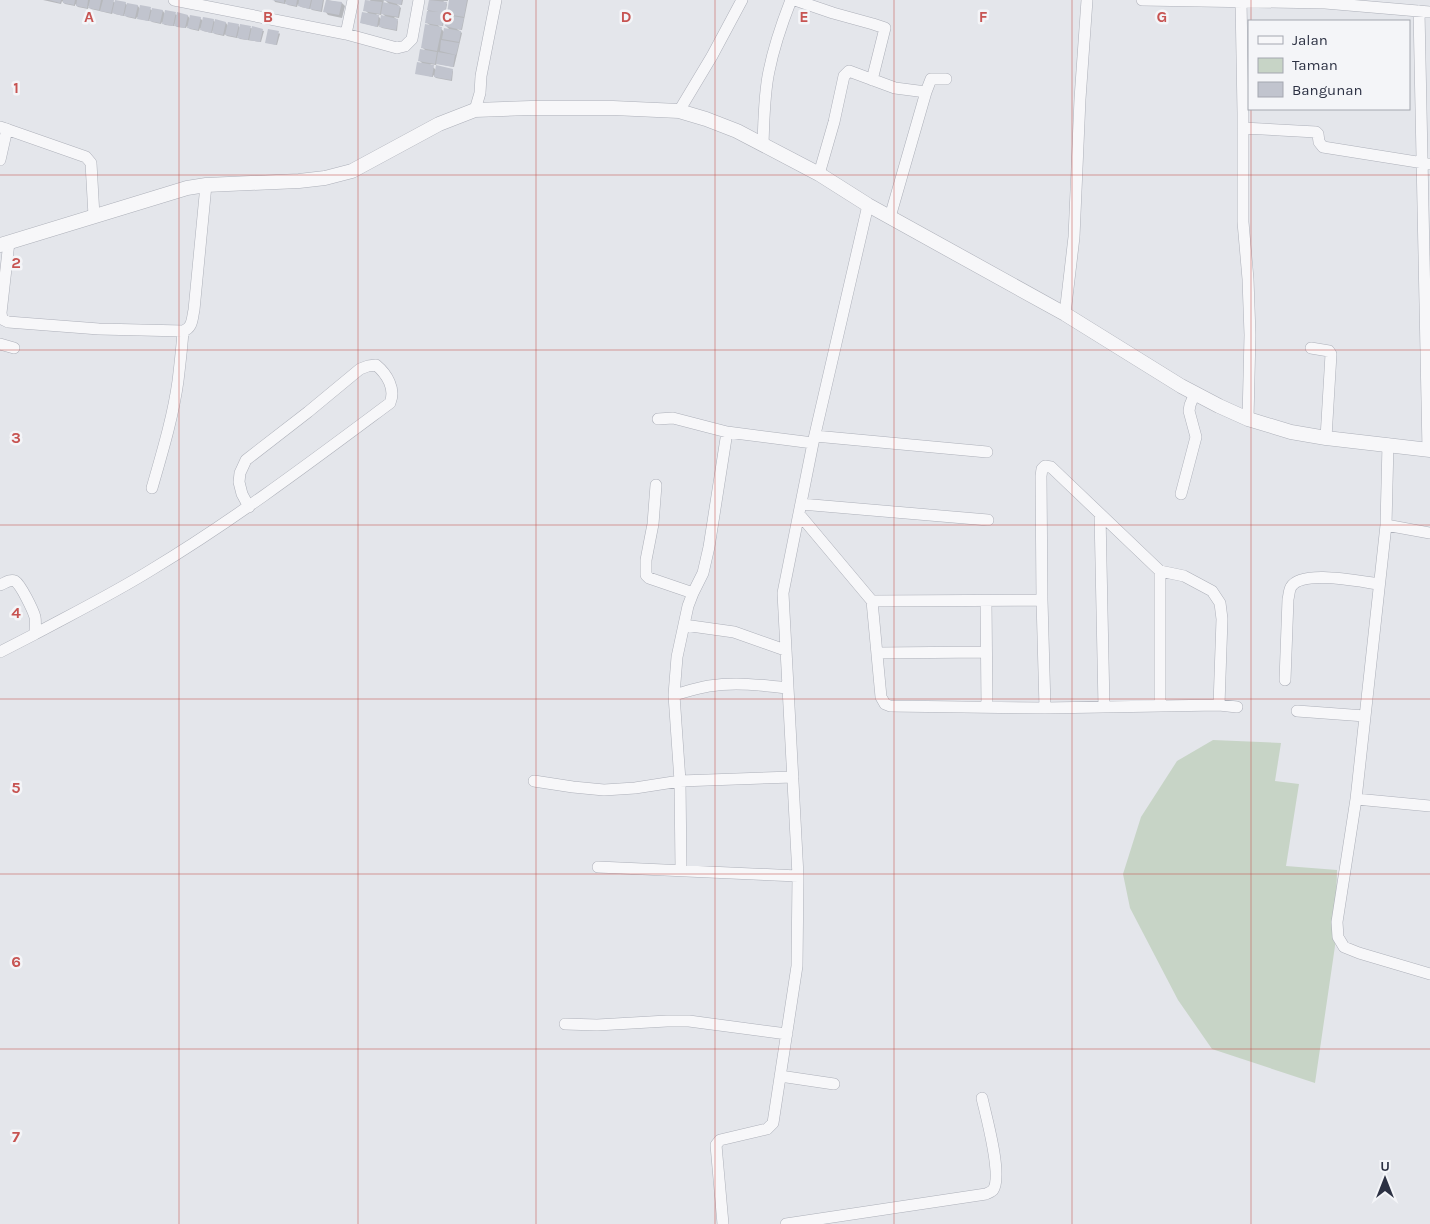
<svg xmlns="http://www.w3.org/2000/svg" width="1430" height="1224" viewBox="0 0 1430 1224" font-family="Karla,sans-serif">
  <rect width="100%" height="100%" fill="#e4e6eb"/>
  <!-- green -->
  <path fill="#c7d4c6" d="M1213,740L1281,743L1275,781L1299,784L1286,866L1337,870L1335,946L1315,1083L1212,1049L1178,1000L1130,908L1123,874L1141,817L1177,761Z"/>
  <!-- shadow -->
  <path fill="#0003" fill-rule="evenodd" d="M43,0H110L116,3H125L128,6H138L140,9H150L153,11H163L165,14H175L178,16H188L190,19L200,18L203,21L213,20L216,23H226L228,26L238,25L240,28L241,26L264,31L261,42L240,39L237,36V38L227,36L225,34L224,36L215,34L212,31V33L203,31L200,28L199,31L190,29L187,26L186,28L177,27L174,24V26L165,25L162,22L161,24L152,22L149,19V21L140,19L137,17L136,19L127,17L124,14V16L115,14L113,12L112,14L91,9L88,6V9L78,7L75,4V6L65,4L62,1L61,4Z
    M274,0H324L322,12L312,10L310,8V9L301,7L298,4L297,7L288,5L285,2V4L275,2Z
    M327,0L342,3L345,6L342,18L328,15L325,11Z
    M370,0H384L383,4L390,5L385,0H403L402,5L397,4L401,8L399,18L394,17L398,21L397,31L382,28L379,25L378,27L362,23L369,14L365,10L371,2ZM382,13L387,18L381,19L376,14L381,15Z
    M430,0H448V1H443L447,4L443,26L438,25L444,32L450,30L446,26L450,0H468L462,30L457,29L462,33L454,67L439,64L437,63L436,65L430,64L436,70H452L453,71L452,81L436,78L433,75V77L416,73L424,65L419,60L426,51L422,47L431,26L426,22Z
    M279,33L280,34L277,45L268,43Z"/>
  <!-- building -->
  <path fill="#c1c4ce" d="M49,0H61L60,3Z
    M63,0H75L74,5L63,3Z
    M77,0H88L87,8L76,6Z
    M90,0H101L99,10L88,8Z
    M103,0H114L111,13L100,11Z
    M115,0L126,2L123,16L112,13Z
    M272,0H284V3Z
    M286,0H297L296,6L285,4Z
    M299,0H311L309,9L298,6Z
    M312,0H323L321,11L310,9Z
    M326,0L342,2L339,15L323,12Z
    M365,0L382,2L380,14L363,11Z
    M382,0H402L401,5Z
    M429,0L447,2L442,26L425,23L427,11L438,12L427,10Z
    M449,0H467L464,17L447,14Z
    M383,2L400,6L398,17L381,14Z
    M127,3L138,5L135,18L124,16Z
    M140,5L151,7L148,21L137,19Z
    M152,8L163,10L160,23L149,21Z
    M165,10L176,12L173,26L162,24Z
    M177,12L188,15L185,28L174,26Z
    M362,12L379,15L377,27L360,23Z
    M190,15L201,17L198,30L187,28Z
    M381,15L398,19L396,30L379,27Z
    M447,15L464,18L461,30L445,26Z
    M203,17L214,19L211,33L200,30Z
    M215,19L226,22L223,35L212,33Z
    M228,22L239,24L236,37L225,35Z
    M240,24L251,26L248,40L237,38Z
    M425,24L442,27L437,51L421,48Z
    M252,26L263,29L260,42L249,40Z
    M444,28L461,31L459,42L442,39Z
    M268,29L279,31L276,45L265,43Z
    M441,40L459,43L456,55L440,51Z
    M420,49L437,52L435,64L418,61Z
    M438,52L455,55L453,67L436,64Z
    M417,62L434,65L432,77L415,74Z
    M436,65L453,69L451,80L434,77Z"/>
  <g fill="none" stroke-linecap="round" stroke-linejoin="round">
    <defs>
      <path id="minor" d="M174,0L346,34L397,48L405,46L412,39L419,0
        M795,0L833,13L873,24L885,28L872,80
        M1142,0L1325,3L1430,12
        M1241,0L1243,113V222L1248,279L1250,335L1248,419
        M1419,11L1428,450
        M346,34L353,0
        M475,110L480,93L481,76L496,0
        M679,111L712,56L742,0
        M0,127L86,157L91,163L94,216
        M1243,128L1316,132L1318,134L1319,142L1323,147L1430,164
        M763,144C764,120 764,94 769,71C774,46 782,23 791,0
        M0,160L7,129
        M819,174L834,122L844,76L849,71L895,88L926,92L931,79H946
        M890,217L926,92
        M9,242L1,313L2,319L8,322L99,329L183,331C193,328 192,318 194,310L206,185
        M1065,314L1074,237L1080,99L1087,0
        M0,344L14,348
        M1311,348L1329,351L1331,354L1326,438
        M658,419L673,418L727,432L813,443
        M815,436L987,452
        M1388,444L1386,525L1356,799L1337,922L1338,937L1344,947L1359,953L1430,974
        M656,485L653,524L646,560V575L649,578L693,593
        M152,488C162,453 173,417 178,381C180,364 182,347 183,331
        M1181,494L1196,437L1189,411L1190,405L1195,393
        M801,504L988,520
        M799,514L872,601L881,697L885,704L890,706L1045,708L1219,705L1237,707
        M1100,514L1104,707
        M1386,525L1430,533
        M1160,571L1184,576L1212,591L1220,603L1222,619L1219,705
        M0,585C5,583 10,579 15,581C21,585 33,610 35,617C36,622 35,628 35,634L0,652
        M872,601L1042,600
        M986,601L987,707
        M684,625L734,632L785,650
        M35,634C74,613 114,593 151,570C234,520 312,461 390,403C396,389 387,374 376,365L368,366L360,369L308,412L246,460L240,473L239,482L242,494L249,507
        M878,653L986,652
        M1285,680L1288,599C1289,596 1289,590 1291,587C1302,569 1361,582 1379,584
        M674,695C685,692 697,688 709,686C735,682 761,685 787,688
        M1045,708L1042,600L1041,476L1042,469L1045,466L1051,467L1160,571V706
        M1297,711L1365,716
        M534,781L573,787L604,790L635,788L680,781L793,777
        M1356,799L1430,806
        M598,867L798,876
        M681,870L680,781L674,695L677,657L688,606L693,593L703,573L709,547L727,432
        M565,1024L597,1025L667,1021H689L787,1034
        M780,1076L834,1084
        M723,1224L716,1145L720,1140L767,1129L773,1123L797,966L798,876L783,593L813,443L868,205
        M786,1224L986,1194C988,1193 991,1192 993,1190C1003,1176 986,1116 982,1098"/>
      <path id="tertiary" d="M0,245L187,188L206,185L299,181L325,178L352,171L439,124L475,110L531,108H613L679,111L706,119L737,131L819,174L868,205L1065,314L1181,386L1219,406L1248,419L1291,432L1326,438L1430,450"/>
    </defs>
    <!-- minor casing -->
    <use href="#minor" stroke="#adb0b9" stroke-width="12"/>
    <!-- tertiary casing -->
    <use href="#tertiary" stroke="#adb0b9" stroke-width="15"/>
    <!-- minor -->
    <use href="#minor" stroke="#f7f7f9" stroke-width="11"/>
    <!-- tertiary -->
    <use href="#tertiary" stroke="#f7f7f9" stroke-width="14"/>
  </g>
  <!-- grid -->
  <path fill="none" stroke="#c75452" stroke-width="1" stroke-opacity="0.55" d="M179,0V1224M358,0V1224M536,0V1224M715,0V1224M894,0V1224M1072,0V1224M1251,0V21M1251,109V1224M0,175H1430M0,350H1430M0,525H1430M0,699H1430M0,874H1430M0,1049H1430"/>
  <g font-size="16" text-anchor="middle" font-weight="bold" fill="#c75452" stroke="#f4f5f8" stroke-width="5" stroke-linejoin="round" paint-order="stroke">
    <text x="89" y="22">A</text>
    <text x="268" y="22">B</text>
    <text x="447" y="22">C</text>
    <text x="626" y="22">D</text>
    <text x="804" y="22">E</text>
    <text x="983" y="22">F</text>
    <text x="1162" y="22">G</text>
    <text x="16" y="93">1</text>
    <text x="16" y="268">2</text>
    <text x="16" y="443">3</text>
    <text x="16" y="618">4</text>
    <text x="16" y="793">5</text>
    <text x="16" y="967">6</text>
    <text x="16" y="1142">7</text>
  </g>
  <!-- legend -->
  <rect x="1248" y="20" width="162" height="90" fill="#f4f5f8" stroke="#a4a7b0"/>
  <rect x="1258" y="36" width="25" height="8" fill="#f7f7f9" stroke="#a4a7b0"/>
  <text x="1292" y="45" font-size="15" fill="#2c3143">Jalan</text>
  <rect x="1258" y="58" width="25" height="15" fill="#c7d4c6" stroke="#a4a7b0"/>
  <text x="1292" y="70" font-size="15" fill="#2c3143">Taman</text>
  <rect x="1258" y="82" width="25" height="15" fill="#c1c4ce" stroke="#a4a7b0"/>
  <text x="1292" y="95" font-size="15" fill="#2c3143">Bangunan</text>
  <!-- north arrow -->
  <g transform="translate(1385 1179)" stroke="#f4f5f8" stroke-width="4" paint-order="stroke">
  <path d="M0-4L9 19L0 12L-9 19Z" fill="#2c3143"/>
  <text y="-8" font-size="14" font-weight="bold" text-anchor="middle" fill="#2c3143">U</text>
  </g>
</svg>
